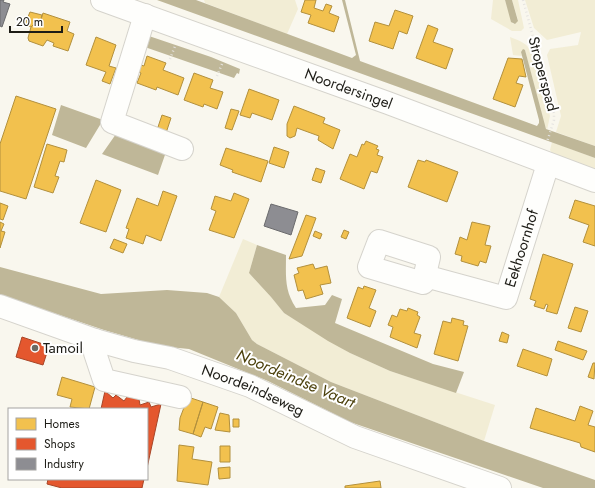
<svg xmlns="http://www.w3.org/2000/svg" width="595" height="488" viewBox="0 0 595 488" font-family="Jost,sans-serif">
  <rect width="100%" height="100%" fill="#f9f7ee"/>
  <!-- green -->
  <path fill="#f2edd5" d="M204,0H295L298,9L287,34L205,3Z
    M493,0H505L513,24L518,20L512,0H518L524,28L521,31H512L491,19Z
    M525,0H595V146L556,132L561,116L547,55L550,49L578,45L581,32L547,40L534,28Z
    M510,37C520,41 528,43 532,54L550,116L547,130L544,124L525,50L521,52L522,56L513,55Z
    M552,142L595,158V169L552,153L550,150Z
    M243,239L257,245L249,273L271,297L284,313L350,353L390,371L495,405L484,441L331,382L257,344L252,340L236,313L219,297Z"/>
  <!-- water -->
  <path fill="#bfb798" d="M157,0H196L352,58L356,55L342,0H345L360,61L537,126L539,123V120L521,52L523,49L525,50L546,129L595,146V158Z
    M505,0H512L518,21L515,24L511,22Z
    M143,34L211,57L240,69L239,74L237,73L234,78L139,45Z
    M61,105L103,120L86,148L52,135Z
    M116,134L166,152L158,175L102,154Z
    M257,245L286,255C286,276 284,290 296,308L325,305L332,295L342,299L335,323L433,364L464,372L456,393L390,371L350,353L328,341L284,313L271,297L249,273Z
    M0,267L101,294L167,290L207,293L219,297L236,313L252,340L257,344L331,382L484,441L595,480V488H543L350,422L268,381L189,349L159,346L104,330L9,298L0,294Z"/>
  <!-- homes -->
  <path fill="#f2c14e" stroke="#b2903d" d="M305,0H316L314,8L323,11L326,4L332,6L329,13L339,17L334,32L308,23L311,15L301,12Z
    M395,10L413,16L407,34L399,31L393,49L369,41L375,22L389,26Z
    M30,12L42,15L39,26L34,24L31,27L25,24Z
    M43,13L70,22L67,31L74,34L68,51L53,46L54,43L47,40L43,46L29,41L28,38L31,27L34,24L39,26Z
    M428,25L438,29L433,42L453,49L446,69L416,58Z
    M96,37L116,45L109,66L116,68L110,84L102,81L106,72L86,65Z
    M147,56L166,63L163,70L184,78L178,95L157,87L156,90L137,83L141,73L138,72L141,65L144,66Z
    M508,58L522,59L526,77L519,76L516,83L523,85L515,107L493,99Z
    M194,73L213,80L210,88L223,92L217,109L204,104L203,107L184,100Z
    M249,89L279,100L272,120L252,113L250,118L240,115Z
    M16,96L56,109L26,199L0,191V144Z
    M294,106L325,118L323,123L340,130L333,149L318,140L319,136L297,128L295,136L290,138L287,136V124Z
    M231,109L239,111L232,130L225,128Z
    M162,115L171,118L166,133L157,130Z
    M366,141L378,146L376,149L379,150L377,155L383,157L377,173L371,171L364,189L340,179L350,154L357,157L362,144L364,145Z
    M47,144L67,150L64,162L60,161L55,176L59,177L53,193L34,187Z
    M274,147L289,152L284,168L269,163Z
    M226,148L268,161L261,182L232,172L233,170L220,165Z
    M418,160L425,162L426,160L458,172L447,202L408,187Z
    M316,168L325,171L321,183L312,180Z
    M96,180L121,190L106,232L80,223Z
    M163,191L177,196L161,241L146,235L143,244L126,238L129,229L126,228L137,198L158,206Z
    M234,193L249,199L234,238L209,230L216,211L211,209L215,196L231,201Z
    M575,200L595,206V246L583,242L589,225L569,218Z
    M0,203L8,206L3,220L0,219Z
    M306,215L316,218L302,256L289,259Z
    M0,222L4,224L1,231L5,232L0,248Z
    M472,222L490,226L485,245L491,246L486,263L480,261L478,266L461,261L462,256L455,254L460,237L467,240Z
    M344,230L349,232L346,239L341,237Z
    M315,231L322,234L320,239L313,236Z
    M114,239L127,244L123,253L110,248Z
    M543,254L573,264L557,314L546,311L548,305L546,304L544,309L534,306L536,301L530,299Z
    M313,264L315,269L327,266L331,283L320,285L323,294L306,299L303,290L298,291L294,275L299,273L297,268Z
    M364,286L376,290L369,308L376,311L370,327L347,318L358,287L363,289Z
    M575,307L588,311L581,332L568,328Z
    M408,308L418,312L417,315L420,317L414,333L421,335L417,348L390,337L393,327L388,325L392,315L397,317L400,309L407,311Z
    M452,318L464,321L463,325L468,326L458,361L434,354L443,321L451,323Z
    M502,332L509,335L507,343L499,341Z
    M558,341L587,351L583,360L555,350Z
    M523,349L552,359L547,376L517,366Z
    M593,363H595L594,379L588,377Z
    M62,377L95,387L89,409L70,407L72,399L57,395Z
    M188,397L203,402L193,434L179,430L180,418Z
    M203,402L218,407L211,429L205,427L201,437L193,434Z
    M580,406L593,411L588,425L595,427V452L581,447L580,443L530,428L536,408L575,421Z
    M220,413L229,415L230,432L215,430Z
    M233,419H239V427H233Z
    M179,445L194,447L192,459L212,462L208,485L177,481Z
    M220,446H230V462H220Z
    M230,467V478L219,479L218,468Z
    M380,481L381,488H345V486Z"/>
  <!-- shops -->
  <path fill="#e4572e" stroke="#a84527" d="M22,337L49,346L43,365L16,357Z
    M105,391L113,398L116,395L124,401L127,397L139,399L140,405L149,402L151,407L161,404L147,468V409H101Z
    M48,479H144L142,488H62L47,484Z"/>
  <!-- industry -->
  <path fill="#8d8d92" stroke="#6b6b6d" d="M0,0H4L3,2L10,4L2,27L0,26Z
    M271,204L298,212L291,235L264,226Z"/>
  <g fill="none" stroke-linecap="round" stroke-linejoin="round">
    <defs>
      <g id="minor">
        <path id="s1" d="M102,0L388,103L595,181"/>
        <path d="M145,15L112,122L182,149"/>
        <path d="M379,241L429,257L423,283L369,267Z"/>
        <path id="s2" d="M425,276L506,298L548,164"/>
        <path id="s3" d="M0,306L95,340L134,351L170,358L250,386L355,437L500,488"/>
        <path d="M95,340V353L104,380L180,397"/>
      </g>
    </defs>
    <!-- minor casing -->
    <use href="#minor" stroke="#d5d3cc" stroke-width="24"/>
    <!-- path -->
    <path stroke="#e5e3e0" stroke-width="2.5" stroke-dasharray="1 3" stroke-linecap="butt" d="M523,0L554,113V120L547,142
      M170,59L175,46
      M217,76L222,64"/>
    <!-- minor -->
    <use href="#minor" stroke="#fefefc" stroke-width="22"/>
  </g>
  <!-- markers -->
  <circle fill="#6a6962" stroke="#fff" stroke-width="1.5" cx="35" cy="348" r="4"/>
  <g text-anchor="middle" stroke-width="4" stroke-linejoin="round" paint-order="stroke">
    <!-- street labels -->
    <g font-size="15" fill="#1d1c16" stroke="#fff">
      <text transform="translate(543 74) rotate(75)" y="5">Stroperspad</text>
      <text dy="5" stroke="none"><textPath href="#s1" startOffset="262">Noordersingel</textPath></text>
      <text dy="5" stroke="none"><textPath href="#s2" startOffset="136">Eekhoornhof</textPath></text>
      <text dy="5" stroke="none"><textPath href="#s3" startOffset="267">Noordeindseweg</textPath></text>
    </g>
    <!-- poi labels -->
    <g font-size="15" fill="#1d1c16" stroke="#fff" text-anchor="start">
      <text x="43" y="353">Tamoil</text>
    </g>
    <!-- water labels -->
    <g font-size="16" font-style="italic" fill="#4c410c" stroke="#fff">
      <text transform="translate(296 378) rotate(23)" y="6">Noordeindse Vaart</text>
    </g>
  </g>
  <!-- legend -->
  <rect x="8" y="408" width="140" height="72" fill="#ffffff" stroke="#a5a4a2"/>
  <rect x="16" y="418" width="20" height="12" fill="#f2c14e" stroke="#a5a4a2"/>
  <text x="44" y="428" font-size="12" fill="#1d1c16">Homes</text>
  <rect x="16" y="438" width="20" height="12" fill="#e4572e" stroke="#a5a4a2"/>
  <text x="44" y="448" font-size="12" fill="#1d1c16">Shops</text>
  <rect x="16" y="458" width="20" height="12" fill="#8d8d92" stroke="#a5a4a2"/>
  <text x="44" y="468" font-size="12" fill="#1d1c16">Industry</text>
  <!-- scale -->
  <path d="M10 26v6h52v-6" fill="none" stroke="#1d1c16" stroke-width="2"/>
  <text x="16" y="26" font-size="12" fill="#1d1c16" stroke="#ffffff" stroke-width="3" paint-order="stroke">20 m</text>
</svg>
